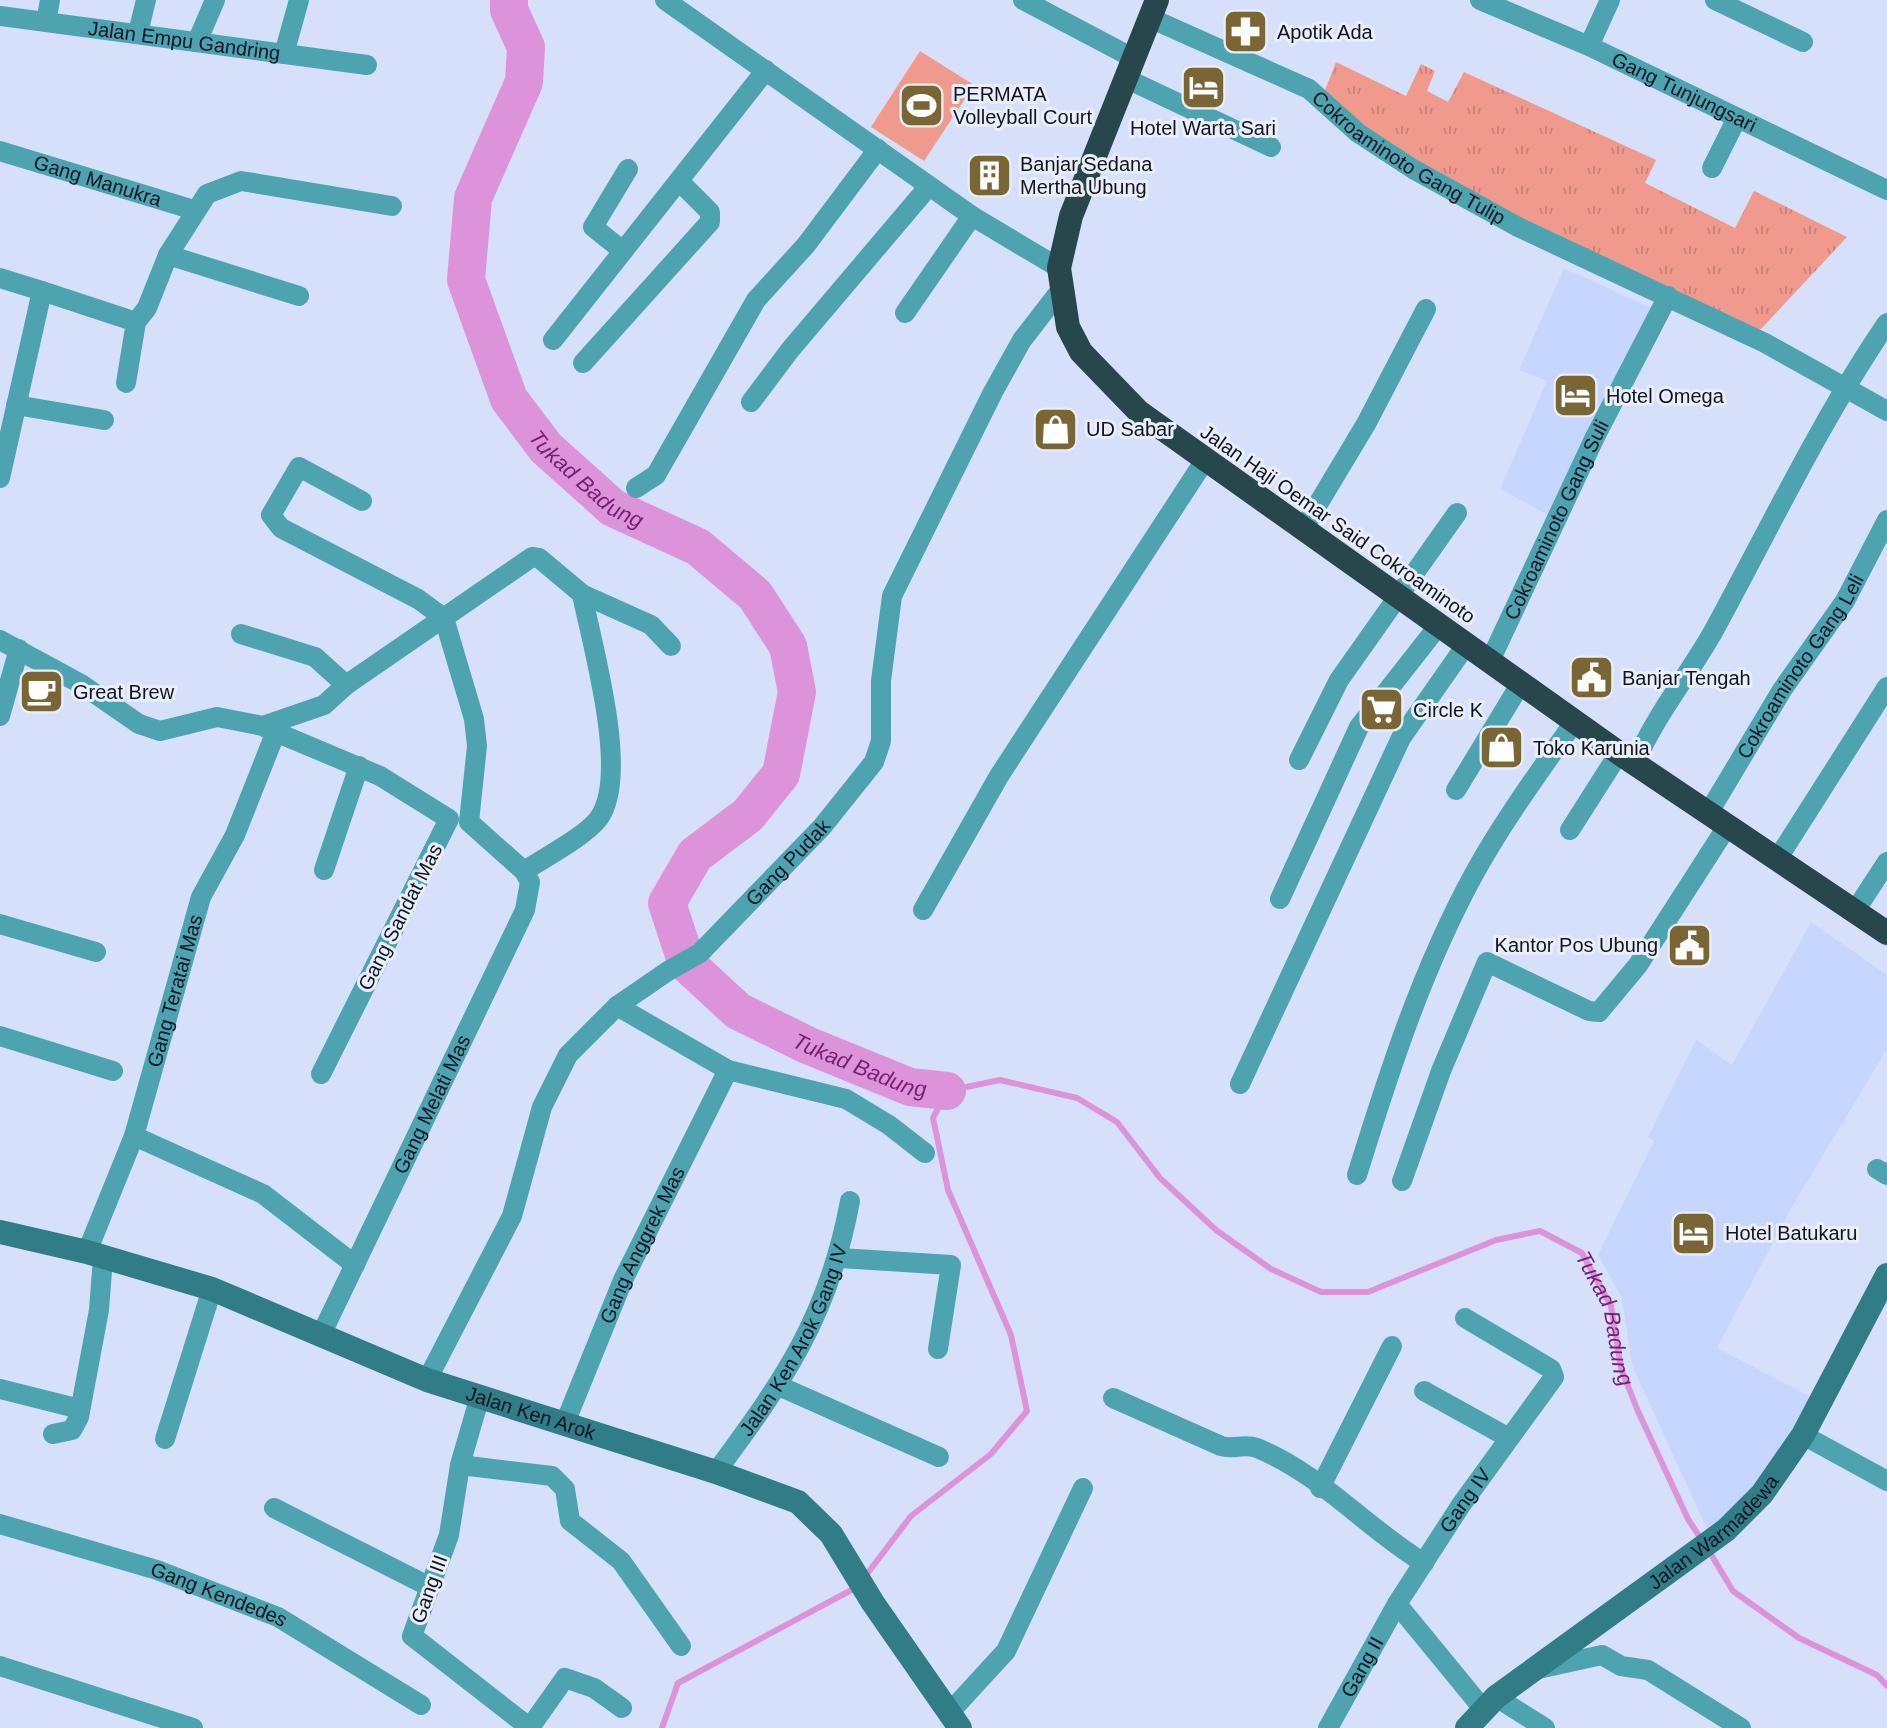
<svg xmlns="http://www.w3.org/2000/svg" width="1887" height="1728" viewBox="0 0 1887 1728" font-family="Helvetica,sans-serif">
  <defs>
    <pattern id="grass-tufts" width="24" height="20" patternUnits="userSpaceOnUse" patternTransform="scale(2)"><rect width="24" height="20" fill="#f0998d"/><path d="M3 7l-1-3M5 7V3M7 7l1-3M15 17l-1-3M17 17v-4M19 17l1-3" fill="none" stroke="#cd837a"/></pattern>
  </defs>
  <rect width="100%" height="100%" fill="#d6e0fb"/>
  <!-- built -->
  <path fill="#c6d6ff" d="M1564,268L1658,311L1552,517L1500,489L1547,381L1519,370Z
    M1811,922L1887,975V1049L1790,1210L1717,1348L1811,1397L1774,1467L1732,1513L1707,1529L1632,1365L1622,1298L1598,1255L1654,1141L1648,1137L1696,1040L1732,1065Z"/>
  <!-- grass -->
  <path fill="url(#grass-tufts)" d="M1336,62L1406,96L1421,64L1435,71L1427,91L1448,102L1464,72L1656,160L1645,183L1735,228L1754,191L1847,237L1761,329H1750L1518,222L1361,129L1324,93Z"/>
  <!-- garden -->
  <path fill="#f0998d" d="M920,51L974,85L924,161L871,127Z"/>
  <g fill="none" stroke-linecap="round" stroke-linejoin="round">
    <!-- stream -->
    <g stroke="#dd93da" stroke-width="6">
      <path d="M1709,1551L1733,1591L1799,1638L1877,1675L1887,1686"/>
      <path id="s1" d="M864,1578L911,1516L991,1454L1027,1411L1011,1335L948,1190L933,1118L947,1091L1000,1080L1077,1098L1117,1122L1160,1178L1216,1230L1271,1269L1321,1292H1368L1496,1240L1540,1231L1582,1253L1611,1306L1621,1368L1637,1409L1688,1519L1703,1542"/>
      <path d="M662,1728L678,1683L857,1587"/>
    </g>
    <!-- river -->
    <path stroke="#dd93da" stroke-width="38" id="s2" d="M509,0V10L526,47L524,82L473,198L466,280L509,399L546,448L613,508L698,547L755,595L788,646L797,692L781,774L748,815L695,855L667,903L687,964L738,1011L807,1045L910,1087L947,1091"/>
    <!-- street -->
    <g stroke="#4ea3b0" stroke-width="20">
      <path d="M665,0L972,216L1059,268"/>
      <path d="M1023,0L1133,58"/>
      <path id="s3" d="M1480,0L1589,46L1887,190"/>
      <path d="M1715,0L1803,42"/>
      <path id="s4" d="M0,16L367,65"/>
      <path id="s5" d="M1150,18L1309,89L1358,133L1413,169L1518,227L1765,343L1887,411"/>
      <path d="M46,22L50,0"/>
      <path d="M138,33L146,0"/>
      <path d="M197,42L215,0"/>
      <path d="M1589,46L1610,0"/>
      <path d="M284,54L299,0"/>
      <path d="M1125,78L1271,147"/>
      <path id="s6" d="M0,151L194,210"/>
      <path d="M1712,168L1737,118"/>
      <path d="M623,251L593,227L628,169"/>
      <path d="M168,255L299,296"/>
      <path d="M0,278L42,291"/>
      <path d="M905,313L972,216"/>
      <path d="M553,340L766,70"/>
      <path d="M583,363L710,222V212L680,182"/>
      <path d="M126,383L136,322L147,308L168,255L207,194L241,181L392,206"/>
      <path d="M751,402L790,350L929,186"/>
      <path d="M16,405L104,420"/>
      <path d="M0,478L42,291L136,322"/>
      <path d="M636,488L656,475L756,300L806,245L878,149"/>
      <path d="M1303,529L1366,424L1426,309"/>
      <path d="M241,634L315,657L346,685"/>
      <path d="M0,640L81,684L139,724L160,731L217,717L263,726L324,705L346,685L532,557L539,558L582,594L651,625L671,646"/>
      <path id="s7" d="M1490,661L1595,437L1668,296"/>
      <path d="M0,716L19,649"/>
      <path d="M266,728L380,776L449,819L321,1074"/>
      <path d="M1299,760L1339,680L1457,513"/>
      <path d="M1635,763C1655,716 1688,676 1713,632C1770,528 1820,421 1887,323"/>
      <path d="M1456,790L1521,683"/>
      <path id="s8" d="M1709,812L1782,690L1845,601L1887,520"/>
      <path d="M1570,830L1619,753"/>
      <path d="M1778,858L1887,687"/>
      <path d="M324,870L359,766"/>
      <path d="M524,871C544,858 586,836 599,818C630,775 592,645 582,594"/>
      <path d="M1280,899L1359,727L1439,625"/>
      <path d="M923,910L999,776L1205,460"/>
      <path d="M1855,911L1887,862"/>
      <path d="M0,924L96,952"/>
      <path d="M617,1006L728,1070L846,1099L889,1125L925,1153"/>
      <path d="M0,1036L113,1071"/>
      <path d="M1240,1084L1401,738L1466,645"/>
      <path d="M134,1136L263,1194L355,1265"/>
      <path d="M1877,1169L1887,1175"/>
      <path d="M1357,1175C1389,1072 1422,969 1474,874C1503,821 1540,771 1575,721"/>
      <path d="M1402,1181L1441,1071L1487,962L1589,1011L1599,1012L1638,965L1728,825"/>
      <path id="s9" d="M87,1252L134,1136L201,897L235,835L275,734"/>
      <path d="M840,1258L951,1265L938,1349"/>
      <path id="s10" d="M321,1335L525,910L530,882L524,871L469,822L477,746L474,719L444,618L418,599L281,528L271,515L299,467L362,501"/>
      <path id="s11" d="M427,1380L512,1216L542,1107L568,1055L617,1006L668,971L700,953L822,827L874,762L881,741V681L892,596L993,392L1022,340L1060,291"/>
      <path d="M779,1386L939,1457"/>
      <path d="M0,1389L80,1409"/>
      <path d="M1424,1391L1509,1438"/>
      <path d="M480,1396L460,1465L449,1535L412,1636L530,1728"/>
      <path d="M1113,1398L1221,1446C1234,1450 1243,1443 1257,1448C1321,1474 1366,1528 1424,1563"/>
      <path id="s12" d="M565,1423L623,1280L728,1070"/>
      <path d="M53,1434L72,1430L79,1417L99,1310L103,1258"/>
      <path d="M1803,1435L1887,1481"/>
      <path d="M165,1439L212,1289"/>
      <path d="M460,1465L552,1476L565,1489L570,1521L621,1561L681,1646"/>
      <path id="s13" d="M716,1472C784,1380 829,1316 850,1201"/>
      <path d="M1320,1488L1392,1346"/>
      <path d="M274,1508L428,1586"/>
      <path id="s14" d="M0,1524L157,1570L278,1617L421,1705"/>
      <path d="M1397,1604L1484,1710"/>
      <path d="M0,1666L193,1728"/>
      <path d="M1538,1669L1602,1655L1621,1666L1648,1670L1741,1728"/>
      <path d="M1496,1697L1545,1728"/>
      <path d="M950,1712L1006,1651L1083,1488"/>
      <path d="M531,1726L565,1678L594,1688L622,1708"/>
      <path id="s15" d="M1328,1728L1397,1604L1461,1505L1554,1377L1551,1369L1465,1318"/>
    </g>
    <!-- secondary -->
    <g stroke="#307d88" stroke-width="24">
      <path id="s16" d="M0,1232L87,1252L212,1289L427,1380L716,1472L798,1502L831,1534L873,1603L960,1728"/>
      <path id="s17" d="M1467,1728L1496,1697L1726,1530L1762,1494L1803,1435L1887,1275"/>
    </g>
    <!-- highway -->
    <path stroke="#28474c" stroke-width="24" d="M1157,0L1071,216L1059,268L1068,327L1081,352L1139,412L1619,753L1887,933"/>
  </g>
  <!-- icons -->
  <defs>
    <symbol id="pharmacy-square" viewBox="-11 -11 22 22"><rect x="-9" y="-9" width="18" height="18" rx="4" fill="#796634" stroke="#eaeef6"/><path d="M-2-6h4v4h4v4h-4v4h-4v-4h-4v-4h4Z" fill="#fff"/></symbol>
    <symbol id="hotel-square" viewBox="-11 -11 22 22"><rect x="-9" y="-9" width="18" height="18" rx="4" fill="#796634" stroke="#eaeef6"/><path d="M-6-4.5h1.5V1H6V5H4.5V3h-9V5H-6ZM-4 0a1.8 1.8 0 1 1 3.6 0ZM.5 0V-2.5h3Q6-2.5 6 0Z" fill="#fff"/></symbol>
    <symbol id="stadium-square" viewBox="-11 -11 22 22"><rect x="-9" y="-9" width="18" height="18" rx="4" fill="#796634" stroke="#eaeef6"/><path d="M0-5a6.5 5 0 1 0 0 10a6.5 5 0 1 0 0-10ZM-3.5-1.8h7v3.6h-7Z" fill="#fff"/></symbol>
    <symbol id="building-square" viewBox="-11 -11 22 22"><rect x="-9" y="-9" width="18" height="18" rx="4" fill="#796634" stroke="#eaeef6"/><path d="M-4-6H4V6H1V3H-1V6H-4ZM-2.5-4.3h1.7v1.8h-1.7ZM.8-4.3h1.7v1.8H.8ZM-2.5-1h1.7V.8h-1.7ZM.8-1h1.7V.8H.8Z" fill="#fff"/></symbol>
    <symbol id="shop-square" viewBox="-11 -11 22 22"><rect x="-9" y="-9" width="18" height="18" rx="4" fill="#796634" stroke="#eaeef6"/><path d="M-5-2.5h2.3a2.7 3.5 0 0 1 5.4 0H5L5.5 6h-11ZM-1.5-2.5h3a1.5 2.3 0 0 0-3 0Z" fill="#fff"/></symbol>
    <symbol id="civic-square" viewBox="-11 -11 22 22"><rect x="-9" y="-9" width="18" height="18" rx="4" fill="#796634" stroke="#eaeef6"/><path d="M-.6-6.5H3V-4.5H.6V-3L4-1V1h2V6H-6V1h2V-1L-.6-3ZM-1.2 2.5V6h2.4V2.5Z" fill="#fff"/></symbol>
    <symbol id="cafe-square" viewBox="-11 -11 22 22"><rect x="-9" y="-9" width="18" height="18" rx="4" fill="#796634" stroke="#eaeef6"/><path d="M-5.5-4.5H6V0H3Q3 3.5 0 3.5H-2.5Q-5.5 3.5-5.5 0ZM3-3.2v2h1.7v-2ZM-6 4.5H4V6H-6Z" fill="#fff"/></symbol>
    <symbol id="supermarket-square" viewBox="-11 -11 22 22"><rect x="-9" y="-9" width="18" height="18" rx="4" fill="#796634" stroke="#eaeef6"/><path d="M-6-5.5h2.5l.6 2H6L4.5 2H-2.5L-4.4-4H-6ZM-1.5 3.2a1.3 1.3 0 1 0 .1 0ZM3 3.2a1.3 1.3 0 1 0 .1 0Z" fill="#fff"/></symbol>
  </defs>
  <g fill-rule="evenodd">
    <use href="#pharmacy-square" x="1220" y="6" width="51" height="51"/>
    <use href="#hotel-square" x="1178" y="62" width="51" height="51"/>
    <use href="#stadium-square" x="896" y="80" width="51" height="51"/>
    <use href="#building-square" x="964" y="150" width="51" height="51"/>
    <use href="#hotel-square" x="1550" y="370" width="51" height="51"/>
    <use href="#shop-square" x="1030" y="404" width="51" height="51"/>
    <use href="#civic-square" x="1566" y="652" width="51" height="51"/>
    <use href="#cafe-square" x="16" y="666" width="51" height="51"/>
    <use href="#supermarket-square" x="1356" y="684" width="51" height="51"/>
    <use href="#shop-square" x="1476" y="722" width="51" height="51"/>
    <use href="#civic-square" x="1664" y="920" width="51" height="51"/>
    <use href="#hotel-square" x="1668" y="1208" width="51" height="51"/>
  </g>
  <g text-anchor="middle" stroke-width="6" stroke-linejoin="round" paint-order="stroke">
    <!-- poi labels -->
    <g font-size="20" fill="#0f1524" stroke="#eaeef6" text-anchor="start">
      <text x="1277" y="39">Apotik Ada</text>
      <text x="953" y="101">PERMATA<tspan x="953" dy="23">Volleyball Court</tspan></text>
      <text x="1203" y="135" text-anchor="middle">Hotel Warta Sari</text>
      <text x="1020" y="171">Banjar Sedana<tspan x="1020" dy="23">Mertha Ubung</tspan></text>
      <text x="1606" y="403">Hotel Omega</text>
      <text x="1086" y="436">UD Sabar</text>
      <text x="1622" y="685">Banjar Tengah</text>
      <text x="73" y="699">Great Brew</text>
      <text x="1413" y="717">Circle K</text>
      <text x="1533" y="755">Toko Karunia</text>
      <text x="1658" y="952" text-anchor="end">Kantor Pos Ubung</text>
      <text x="1725" y="1240">Hotel Batukaru</text>
    </g>
    <!-- street labels -->
    <g font-size="20" fill="#0f1524" stroke="#eaeef6">
      <text dy="7" stroke="none"><textPath href="#s4" startOffset="186">Jalan Empu Gandring</textPath></text>
      <text dy="7" stroke="none"><textPath href="#s3" startOffset="224">Gang Tunjungsari</textPath></text>
      <text dy="7" stroke="none"><textPath href="#s5" startOffset="296">Cokroaminoto Gang Tulip</textPath></text>
      <text dy="7" stroke="none"><textPath href="#s6" startOffset="102">Gang Manukra</textPath></text>
      <text dy="7" stroke="none"><textPath href="#s7" startOffset="156">Cokroaminoto Gang Suli</textPath></text>
      <text transform="translate(1338 524) rotate(35)" y="7">Jalan Haji Oemar Said Cokroaminoto</text>
      <text dy="7" stroke="none"><textPath href="#s8" startOffset="172">Cokroaminoto Gang Leli</textPath></text>
      <text dy="7" stroke="none"><textPath href="#s11" startOffset="650">Gang Pudak</textPath></text>
      <text transform="translate(400 917) rotate(-63)" y="7">Gang Sandat Mas</text>
      <text dy="7" stroke="none"><textPath href="#s9" startOffset="276">Gang Teratai Mas</textPath></text>
      <text dy="7" stroke="none"><textPath href="#s10" startOffset="256">Gang Melati Mas</textPath></text>
      <text dy="7" stroke="none"><textPath href="#s12" startOffset="194">Gang Anggrek Mas</textPath></text>
      <text dy="7" stroke="none"><textPath href="#s13" startOffset="154">Jalan Ken Arok Gang IV</textPath></text>
      <text dy="7" stroke="none"><textPath href="#s16" startOffset="562">Jalan Ken Arok</textPath></text>
      <text dy="7" stroke="none"><textPath href="#s15" startOffset="266">Gang IV</textPath></text>
      <text dy="7" stroke="none"><textPath href="#s17" startOffset="316">Jalan Warmadewa</textPath></text>
      <text transform="translate(429 1589) rotate(-70)" y="7">Gang III</text>
      <text dy="7" stroke="none"><textPath href="#s14" startOffset="230">Gang Kendedes</textPath></text>
      <text dy="7" stroke="none"><textPath href="#s15" startOffset="70">Gang II</textPath></text>
    </g>
    <!-- water labels -->
    <g font-size="22" font-style="italic" fill="#751f75" stroke="#eaeef6">
      <text dy="8" stroke="none"><textPath href="#s2" startOffset="534">Tukad Badung</textPath></text>
      <text dy="8" stroke="none"><textPath href="#s2" startOffset="1374">Tukad Badung</textPath></text>
      <text dy="8" stroke="none"><textPath href="#s1" startOffset="1372">Tukad Badung</textPath></text>
    </g>
  </g>
</svg>
